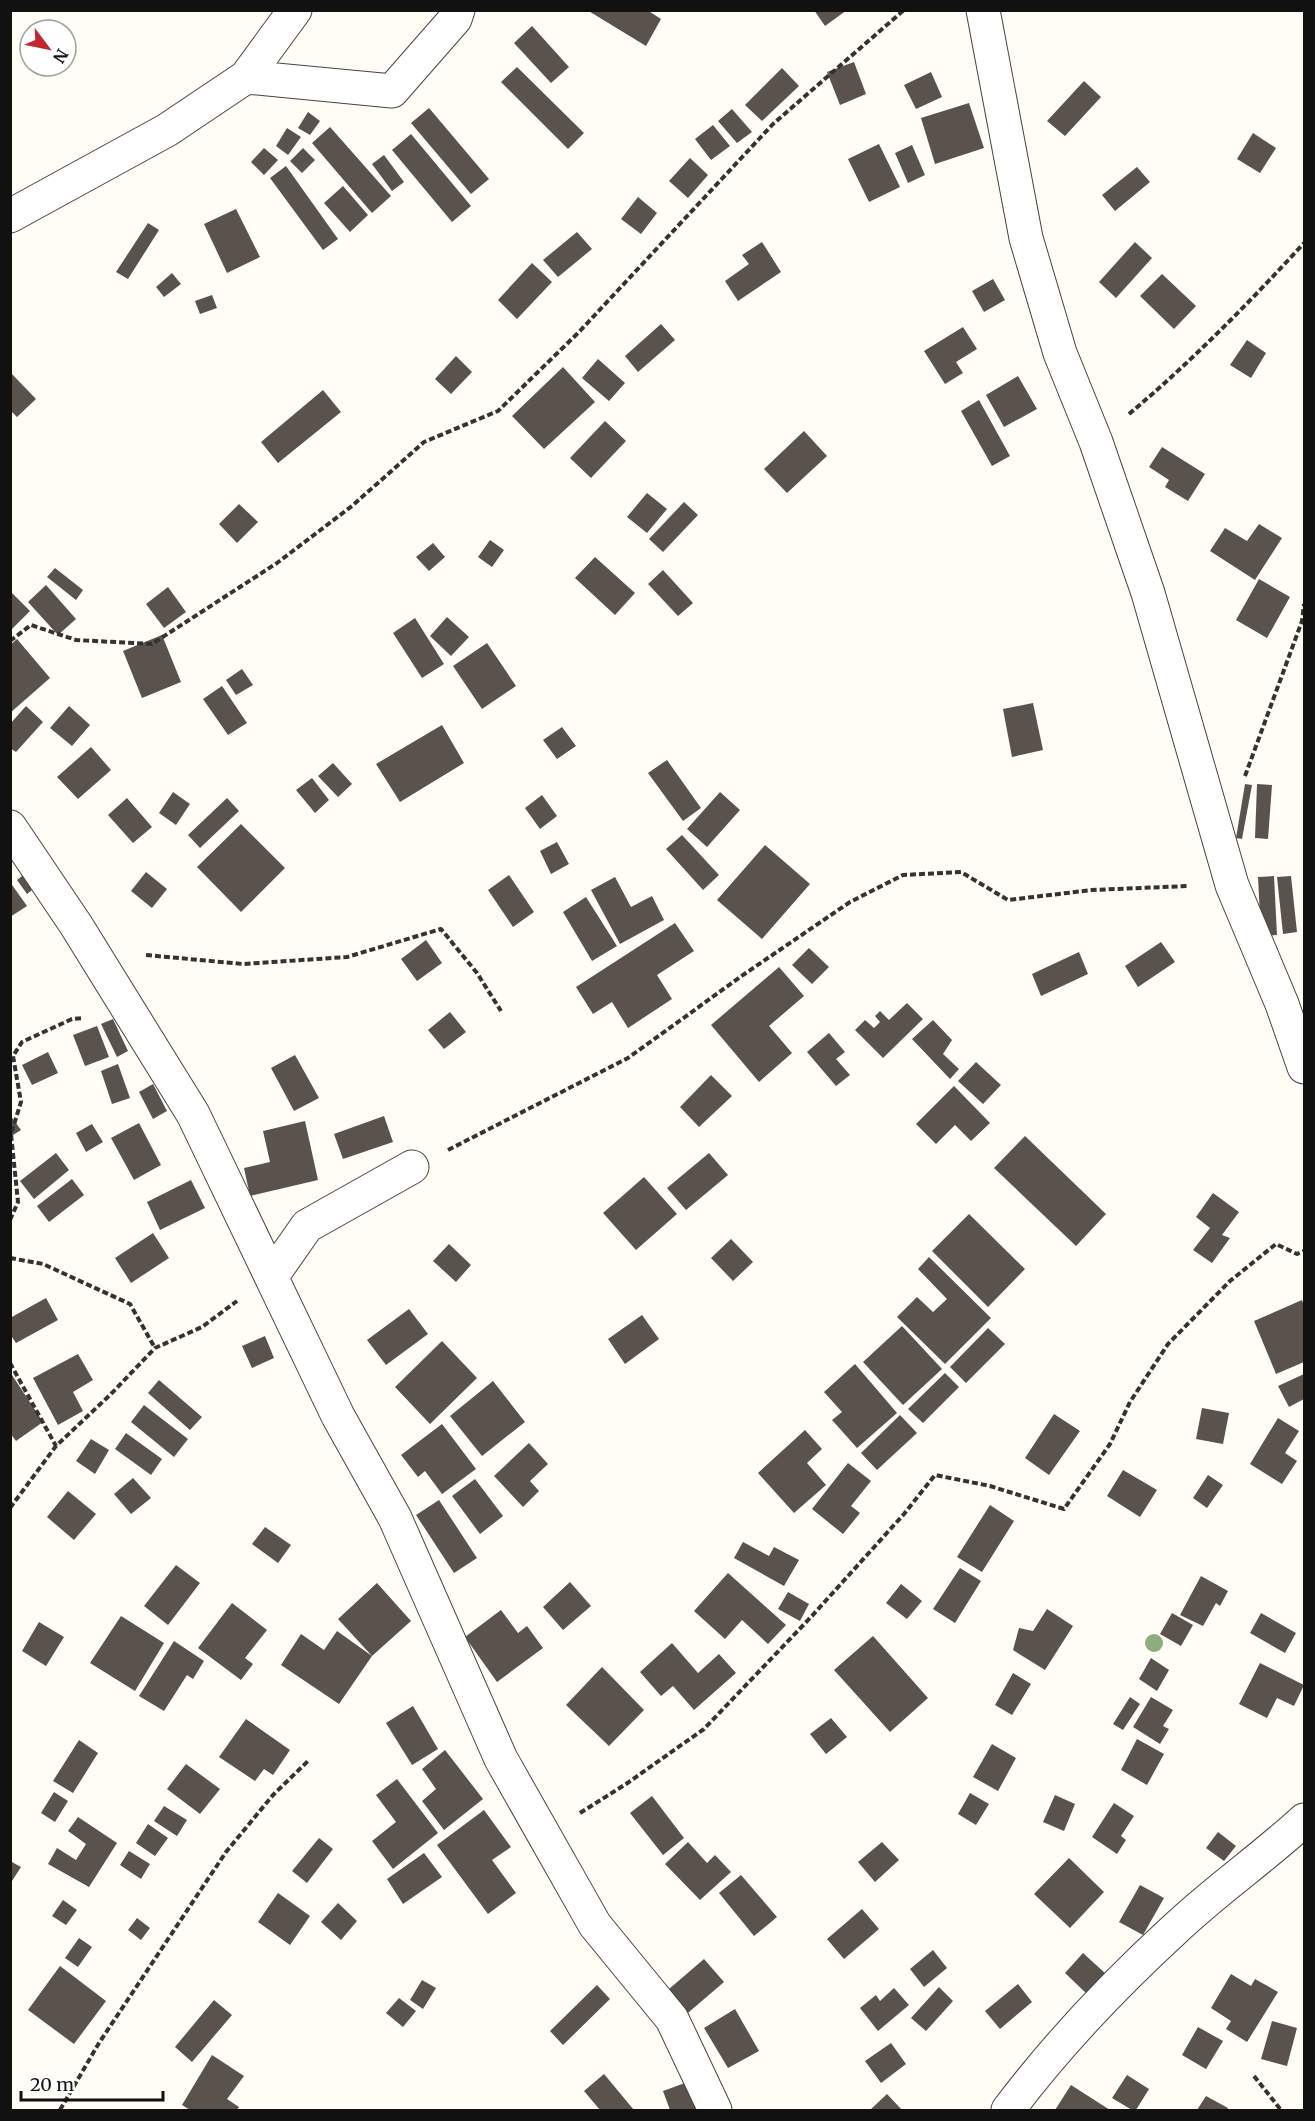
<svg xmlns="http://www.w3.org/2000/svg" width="1315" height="2121" viewBox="0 0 1315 2121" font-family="Merriweather,serif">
  <rect width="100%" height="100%" fill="#fffdf5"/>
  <!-- building -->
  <path fill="#5a524d" d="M587,10H647L661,19L646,46Z
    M814,10H847L825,26Z
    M532,26L569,67L551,83L514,43Z
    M854,62L866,94L840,105L827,72Z
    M517,67L584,133L568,149L501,82Z
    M782,68L799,86L762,121L745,105Z
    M931,72L942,97L916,109L904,85Z
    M1084,81L1101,97L1065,136L1047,121Z
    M969,103L984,148L935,164L921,118Z
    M429,108L489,179L471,194L411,123Z
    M732,109L752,132L737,143L718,121Z
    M308,112L320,121L310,135L298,128Z
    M713,125L730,146L711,160L695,139Z
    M330,127L391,196L372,213L312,143Z
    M287,128L301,137L288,155L276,146Z
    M1253,133L1276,148L1260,173L1237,159Z
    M411,134L471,206L452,222L392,150Z
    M879,144L900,187L869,202L848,159Z
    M912,145L925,175L908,183L895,153Z
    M264,148L278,160L264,175L251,162Z
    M303,148L315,160L302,173L290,161Z
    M384,155L404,182L392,191L372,164Z
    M690,158L708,175L688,198L669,181Z
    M286,166L338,239L323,250L270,178Z
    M1137,167L1150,182L1115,211L1102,195Z
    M343,186L368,215L350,232L324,203Z
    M638,197L657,213L641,234L621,219Z
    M236,209L260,257L227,273L204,224Z
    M148,223L159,230L128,279L116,272Z
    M577,232L592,249L558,277L543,260Z
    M762,242L781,272L738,301L725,281L749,264L742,255Z
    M1135,242L1152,258L1116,298L1099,282Z
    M532,263L552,282L517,319L498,300Z
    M172,273L181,284L164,297L156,287Z
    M1162,274L1196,306L1174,329L1140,296Z
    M993,279L1005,300L984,312L972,291Z
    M212,295L217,308L200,314L195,301Z
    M661,324L675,340L638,372L625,356Z
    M963,327L977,349L956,362L963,373L945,384L924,351Z
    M1247,340L1266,353L1251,378L1230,365Z
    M456,356L472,372L451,394L435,379Z
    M598,359L625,383L609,401L582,378Z
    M563,367L595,402L544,449L512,416Z
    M10,372L36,399L17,417L10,410Z
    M1018,376L1037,409L1004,427L986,395Z
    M323,390L341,412L278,463L261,442Z
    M979,400L1010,456L992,466L961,411Z
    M605,421L626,441L591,478L570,458Z
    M804,431L827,456L787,493L764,469Z
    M1162,447L1205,474L1188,501L1165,487L1169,480L1149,467Z
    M647,493L667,509L647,533L627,517Z
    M684,502L698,515L663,552L649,539Z
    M239,504L258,522L237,543L219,524Z
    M1259,524L1282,538L1255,580L1210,551L1225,528L1247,541Z
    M490,540L504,550L492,567L478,557Z
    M433,543L445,557L429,571L416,557Z
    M595,557L635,593L615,615L575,578Z
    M55,568L83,590L76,600L47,577Z
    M663,570L693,603L678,616L648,584Z
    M1259,579L1290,597L1267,638L1236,620Z
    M46,585L76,619L58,635L28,602Z
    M168,587L186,612L164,628L146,604Z
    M10,591L30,611L10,631Z
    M447,617L469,637L451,656L430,636Z
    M415,618L444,664L422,678L393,633Z
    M162,635L181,682L142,698L123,651Z
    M17,639L50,678L10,713V645Z
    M487,643L516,686L482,709L453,666Z
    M242,669L253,685L236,695L226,680Z
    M222,686L247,723L228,735L203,699Z
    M1033,703L1043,750L1012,757L1003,709Z
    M26,706L43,722L16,752L10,748V724Z
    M69,706L90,725L72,746L50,728Z
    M442,725L464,763L400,802L376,764Z
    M562,727L576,746L557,759L543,740Z
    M91,747L111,770L78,799L57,777Z
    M667,760L701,808L683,821L648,773Z
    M333,763L352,784L338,797L318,776Z
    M312,778L329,800L315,813L296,790Z
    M1245,784L1252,785L1242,839L1236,838Z
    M1257,784L1272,785L1268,839L1255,838Z
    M173,792L190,804L176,825L159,813Z
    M720,792L740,810L707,847L687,829Z
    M542,795L557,816L540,829L525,808Z
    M127,798L152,827L133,843L108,815Z
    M227,798L239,811L200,848L188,835Z
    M241,824L285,868L241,912L197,867Z
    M682,835L719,875L703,890L666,849Z
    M557,842L569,864L551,874L540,851Z
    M765,845L810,884L762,939L717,900Z
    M31,869L41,883L27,894L17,880Z
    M146,872L167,889L152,908L131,891Z
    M509,875L534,912L513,927L488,890Z
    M1274,876L1277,935L1261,936L1258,877Z
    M1291,876L1297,932L1283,934L1277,877Z
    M615,877L631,907L652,896L664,920L620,944L591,890Z
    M10,882L27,906L10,917Z
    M586,897L617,946L592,961L563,912Z
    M675,923L694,951L657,975L672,999L628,1028L612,1002L593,1014L576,987Z
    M426,940L442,963L417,981L401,959Z
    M1161,942L1175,962L1138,987L1125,966Z
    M809,948L829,967L812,984L792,965Z
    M1079,952L1088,974L1041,996L1032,974Z
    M779,967L804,996L769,1026L792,1053L759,1082L711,1025Z
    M907,1003L923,1019L883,1058L855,1030L865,1020L874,1028L880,1022L875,1016L880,1011L889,1020Z
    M450,1012L466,1032L444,1049L428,1030Z
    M113,1019L128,1051L117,1057L101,1024Z
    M933,1020L952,1040L943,1054L959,1069L950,1079L912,1039Z
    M97,1026L109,1057L85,1066L73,1035Z
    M829,1033L845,1052L836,1059L850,1075L836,1086L807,1052Z
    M48,1052L58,1073L32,1085L22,1065Z
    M295,1055L319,1098L294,1111L271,1068Z
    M976,1062L1001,1085L983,1104L958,1081Z
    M118,1064L130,1098L112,1104L101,1071Z
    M711,1075L732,1096L699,1127L680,1107Z
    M153,1084L167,1111L153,1119L139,1092Z
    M954,1086L990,1123L971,1141L955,1125L936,1144L916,1124Z
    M10,1115L21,1130L10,1137Z
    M384,1116L393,1142L343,1159L334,1134Z
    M305,1121L318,1180L250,1196L244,1168L270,1162L263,1131Z
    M139,1123L161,1165L134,1180L111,1138Z
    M92,1124L103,1142L86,1152L76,1133Z
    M1025,1136L1106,1214L1076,1246L994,1168Z
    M56,1153L69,1170L34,1199L20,1181Z
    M709,1153L728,1175L686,1210L667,1188Z
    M644,1177L677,1214L636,1250L603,1213Z
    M72,1179L84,1195L49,1222L37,1206Z
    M191,1180L205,1208L160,1230L147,1202Z
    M1213,1193L1239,1212L1222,1235L1230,1238L1212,1263L1193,1250L1210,1228L1196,1217Z
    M969,1214L1025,1269L988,1307L932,1251Z
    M153,1233L169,1258L131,1283L115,1258Z
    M731,1239L753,1262L733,1281L711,1258Z
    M449,1244L471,1265L456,1282L433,1261Z
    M929,1257L991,1318L945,1364L897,1317L917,1297L933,1312L947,1299L918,1269Z
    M46,1298L58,1320L16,1343L10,1334V1318Z
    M1302,1300L1304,1306V1362L1276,1374L1254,1321Z
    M409,1309L428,1334L386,1365L367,1340Z
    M642,1315L659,1339L625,1364L608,1339Z
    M902,1326L942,1369L903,1405L863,1362Z
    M988,1328L1005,1344L966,1383L950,1367Z
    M265,1336L274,1358L252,1368L242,1346Z
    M442,1341L477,1378L430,1424L395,1387Z
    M78,1354L93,1380L73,1392L83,1411L58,1425L33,1378Z
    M855,1364L897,1413L857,1448L832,1420L842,1412L824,1392Z
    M10,1372L43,1422L16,1441L10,1433Z
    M945,1373L959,1387L923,1423L908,1409Z
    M1304,1374V1399L1289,1407L1278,1386Z
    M159,1380L202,1417L190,1430L148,1393Z
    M493,1381L525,1422L482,1456L450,1416Z
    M144,1405L188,1439L174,1457L131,1422Z
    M1202,1408L1229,1413L1223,1444L1196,1439Z
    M1054,1414L1080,1431L1049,1475L1025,1458Z
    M900,1415L917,1433L877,1470L861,1453Z
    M1278,1418L1299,1431L1285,1453L1297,1461L1282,1484L1250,1464Z
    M442,1424L476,1469L442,1494L425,1471L418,1477L401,1455Z
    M805,1430L822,1449L807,1463L826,1485L794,1513L758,1473Z
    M126,1433L162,1459L151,1475L115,1449Z
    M91,1439L109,1450L95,1474L76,1461Z
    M529,1443L548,1464L530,1481L539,1491L523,1507L494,1476Z
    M848,1463L871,1481L851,1506L860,1513L843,1534L812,1509Z
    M1123,1470L1157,1490L1140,1517L1107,1496Z
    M1208,1475L1223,1485L1207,1508L1193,1498Z
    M133,1478L151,1498L131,1514L114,1494Z
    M475,1479L503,1516L480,1534L452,1496Z
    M68,1491L96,1514L74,1540L47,1517Z
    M439,1500L477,1558L454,1573L416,1515Z
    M990,1505L1014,1521L982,1572L957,1557Z
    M265,1527L291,1545L278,1563L252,1544Z
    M743,1542L769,1556L774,1547L799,1560L784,1586L734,1558Z
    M176,1565L200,1583L168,1625L144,1606Z
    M960,1568L981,1581L955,1623L933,1609Z
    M728,1573L786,1625L768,1644L742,1620L725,1639L694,1611Z
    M1201,1576L1228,1591L1220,1606L1216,1603L1203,1626L1180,1615Z
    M570,1582L591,1606L563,1630L543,1607Z
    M377,1583L411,1621L372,1656L339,1704L281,1665L301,1634L324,1650L337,1631L372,1656L338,1619Z
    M901,1584L922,1601L907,1619L886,1603Z
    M788,1592L809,1604L800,1621L778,1609Z
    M232,1603L267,1630L245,1658L253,1664L241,1680L198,1648Z
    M1047,1609L1073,1626L1045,1670L1013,1650L1019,1628L1033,1631Z
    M501,1610L518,1633L527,1626L543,1648L497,1682L465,1637Z
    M1172,1613L1193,1625L1181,1646L1160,1634Z
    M1261,1613L1296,1633L1285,1653L1250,1633Z
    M121,1616L164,1643L135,1691L90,1663Z
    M39,1622L64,1637L46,1666L22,1651Z
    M873,1636L928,1698L890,1732L834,1670Z
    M174,1641L204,1661L193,1679L187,1675L164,1711L139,1696Z
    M672,1643L698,1673L719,1654L736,1673L694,1710L673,1686L661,1696L640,1672Z
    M1151,1658L1169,1670L1157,1691L1139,1679Z
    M1260,1663L1304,1685L1294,1706L1277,1698L1267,1718L1239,1704Z
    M602,1667L644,1710L609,1746L566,1705Z
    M1013,1673L1031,1684L1012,1715L995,1705Z
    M1130,1697L1140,1704L1123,1730L1113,1724Z
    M1151,1697L1173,1710L1163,1726L1169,1729L1160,1744L1133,1727Z
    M413,1706L438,1749L412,1765L386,1723Z
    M831,1718L847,1737L826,1754L810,1734Z
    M246,1719L290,1750L273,1775L264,1769L255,1781L219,1757Z
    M1137,1739L1164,1754L1147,1785L1121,1770Z
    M79,1740L98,1753L73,1793L53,1781Z
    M992,1744L1016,1758L998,1791L973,1777Z
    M445,1750L483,1799L444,1830L422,1801L436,1789L422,1769Z
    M186,1764L220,1789L200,1814L167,1789Z
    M397,1779L438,1833L393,1869L372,1841L396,1822L376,1795Z
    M54,1792L68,1801L55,1822L41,1813Z
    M970,1793L989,1804L976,1825L958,1814Z
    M1055,1795L1075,1804L1064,1831L1043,1822Z
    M652,1796L684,1838L663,1855L630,1813Z
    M1114,1803L1134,1816L1121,1836L1126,1840L1117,1854L1092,1837Z
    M164,1806L187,1820L177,1836L154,1821Z
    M484,1810L511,1847L492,1860L516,1893L488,1914L437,1845Z
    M78,1817L117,1843L89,1887L48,1864L57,1848L76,1860L86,1844L68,1831Z
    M148,1824L168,1838L155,1856L136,1843Z
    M1218,1832L1236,1846L1224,1861L1206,1848Z
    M319,1838L333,1849L307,1883L292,1871Z
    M688,1842L707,1863L715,1855L731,1872L700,1900L665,1864Z
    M882,1842L899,1860L875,1882L858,1862Z
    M129,1851L150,1864L141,1879L120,1865Z
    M424,1853L442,1877L403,1904L387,1879Z
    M1069,1858L1104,1892L1070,1928L1034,1894Z
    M10,1861L21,1867L10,1884Z
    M741,1875L777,1917L754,1936L719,1893Z
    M1140,1885L1164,1898L1143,1935L1119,1922Z
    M278,1893L310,1916L290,1945L258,1922Z
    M63,1900L77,1910L66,1925L52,1916Z
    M338,1903L357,1921L341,1940L321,1922Z
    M862,1909L879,1929L844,1959L827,1939Z
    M137,1918L150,1928L141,1940L128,1930Z
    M79,1938L92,1947L78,1967L65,1958Z
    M933,1950L947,1968L924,1987L910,1969Z
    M1083,1953L1106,1974L1088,1995L1065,1973Z
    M704,1959L724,1982L682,2018L662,1995Z
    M60,1966L106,2001L74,2044L28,2010Z
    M1231,1974L1251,1986L1255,1979L1278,1992L1247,2042L1226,2029L1231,2021L1211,2008Z
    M422,1980L436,1988L423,2009L410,2000Z
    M1018,1984L1032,2002L1000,2029L985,2011Z
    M597,1985L610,1999L563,2045L550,2031Z
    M939,1987L953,2001L926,2031L911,2018Z
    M894,1988L909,2005L878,2031L860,2008L876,1995L880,2001Z
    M399,1998L416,2011L403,2027L386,2013Z
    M214,2000L232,2015L192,2062L175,2047Z
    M735,2009L759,2051L728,2068L704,2028Z
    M1272,2021L1297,2028L1287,2066L1261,2059Z
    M1198,2027L1223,2041L1206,2069L1182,2055Z
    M891,2043L906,2064L881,2083L865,2061Z
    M212,2055L244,2076L227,2099L239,2107L237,2110H190L182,2105Z
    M604,2074L634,2110H600L584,2091Z
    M1127,2075L1149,2089L1136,2110H1132L1112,2098Z
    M693,2080L703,2110H670L663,2091Z
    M1071,2085L1110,2110H1055Z
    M887,2094L902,2110H870Z
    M1206,2096L1228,2108L1227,2110H1197Z"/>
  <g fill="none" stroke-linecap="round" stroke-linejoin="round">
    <defs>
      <path id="minor" d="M983,10L1026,238L1060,353L1096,442L1148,593L1232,885L1282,1004L1304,1067
        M246,77L392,91L455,19L458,10
        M10,216L167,130L246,77L295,10
        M10,827L76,925L193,1114L338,1416L395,1518L501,1759L595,1925L672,2019L715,2110
        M272,1276L307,1226L412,1167
        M1008,2110C1057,2045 1115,1984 1175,1929C1216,1890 1263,1858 1304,1820"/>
    </defs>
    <!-- minor casing -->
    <use href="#minor" stroke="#444" stroke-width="35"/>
    <!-- path -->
    <path stroke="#333" stroke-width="4" stroke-dasharray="6 3" stroke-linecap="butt" d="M1129,414C1192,361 1249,303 1304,243
      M10,641L31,625L76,640L152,644L277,563L352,506L424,442L498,411L579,332L773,124L904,10
      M1245,776L1302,621L1304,604
      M146,955L243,964L347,957L441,929L477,973L501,1011
      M448,1150L628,1058L743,975L850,902L903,875L961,872L1008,900L1092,890L1188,886
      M10,1220L18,1202L11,1134L21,1102L13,1056L22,1042L72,1019L84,1018
      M10,1258L43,1264L130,1304L155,1348
      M10,1363L56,1446
      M10,1508L56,1446L111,1394L155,1348L202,1327L237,1301
      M580,1813L626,1784L704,1729L811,1617L904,1514L935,1475L990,1486L1064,1509L1110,1444L1130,1402L1168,1344L1230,1281L1276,1244L1297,1254L1304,1251
      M1254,2076L1281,2110
      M60,2110L99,2043L226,1852L273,1795L308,1761"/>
    <!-- minor -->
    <use href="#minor" stroke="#fff" stroke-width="33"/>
  </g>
  <!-- trees -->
  <circle fill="#8dad7f" cx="1154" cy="1643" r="9"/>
  <!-- border -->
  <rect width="1315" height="2121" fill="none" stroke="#111111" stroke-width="24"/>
  <!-- north arrow -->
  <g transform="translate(48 48) rotate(122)"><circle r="28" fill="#ffffff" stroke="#a0a0a0" stroke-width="1.5"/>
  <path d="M0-4.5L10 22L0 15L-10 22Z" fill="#c4262e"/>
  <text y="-9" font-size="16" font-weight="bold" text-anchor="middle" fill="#111111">N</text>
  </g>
  <!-- scale -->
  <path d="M21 2091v9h142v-9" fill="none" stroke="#111111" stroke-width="3"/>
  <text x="30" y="2091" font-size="18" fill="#111111" stroke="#ffffff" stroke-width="4.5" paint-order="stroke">20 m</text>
</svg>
